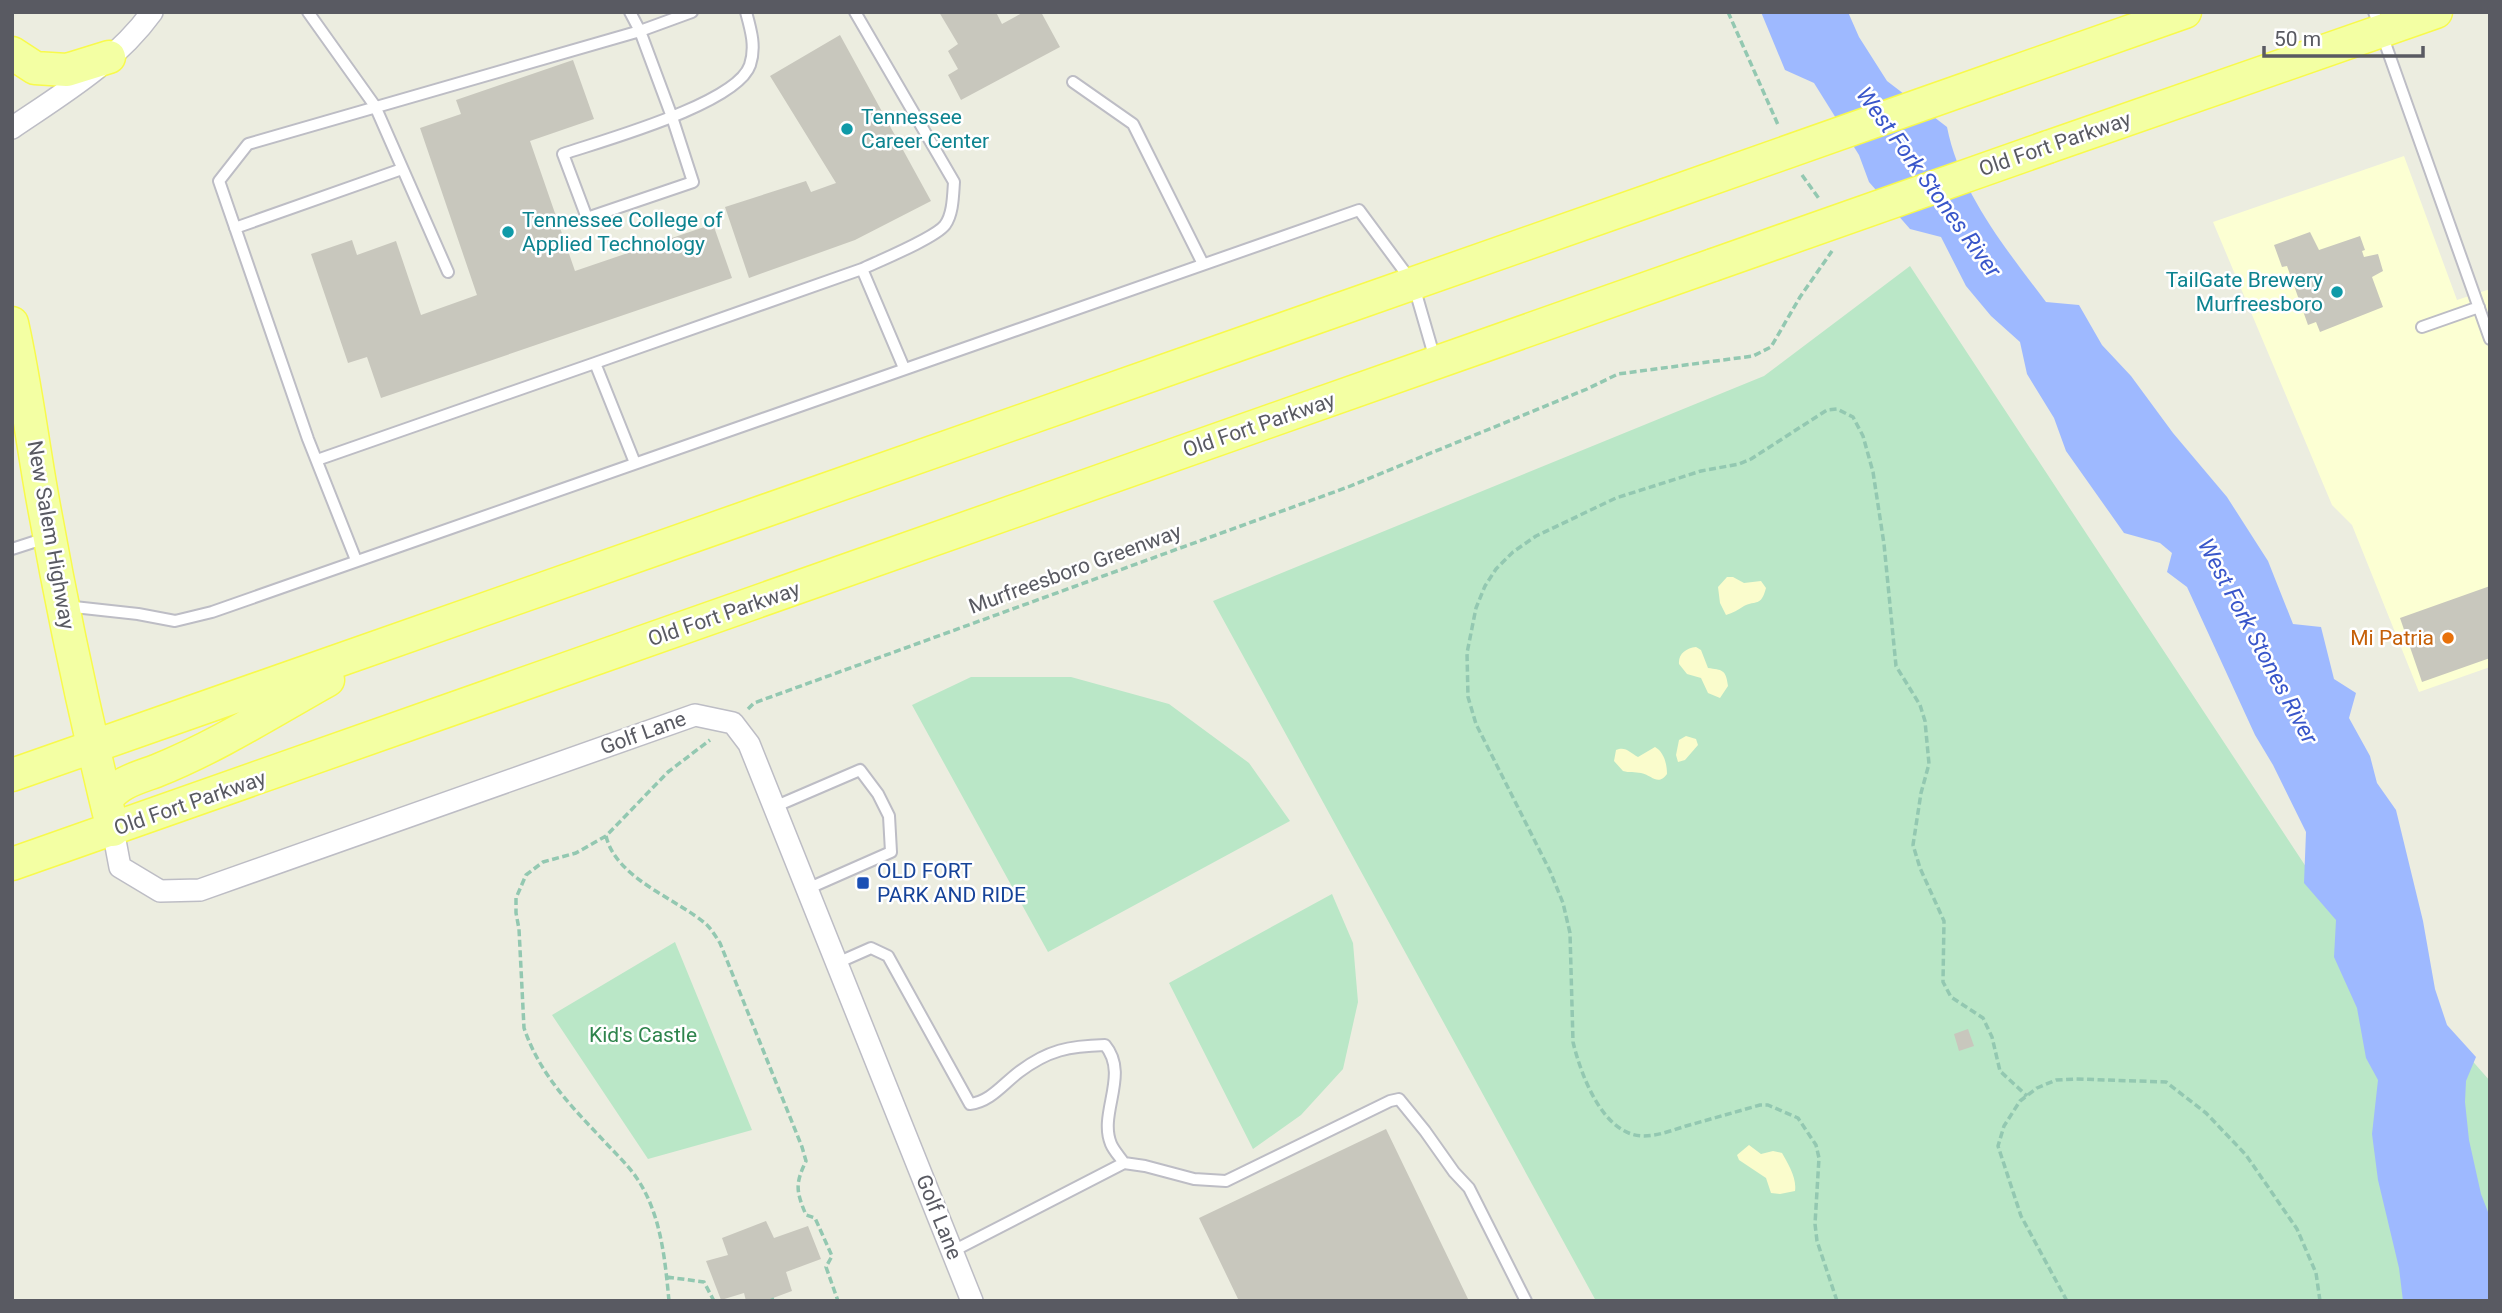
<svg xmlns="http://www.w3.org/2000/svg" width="2502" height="1313" viewBox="0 0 2502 1313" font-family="Roboto,sans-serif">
  <rect width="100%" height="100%" fill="#ecede0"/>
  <!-- commercial -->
  <path fill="#fcffd3" d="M2404,156L2457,300L2490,289V667L2419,692L2352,525L2332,505L2213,222Z"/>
  <!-- green -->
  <path fill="#bae7c7" d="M1910,266L2318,885L2490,1081V1301H1596L1213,601L1764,376Z
    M971,677H1071L1169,704L1249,763L1290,821L1048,952L912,705Z
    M1332,894L1353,943L1358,1002L1343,1069L1301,1115L1253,1149L1169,983Z
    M675,942L752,1130L648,1159L552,1015Z"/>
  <!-- sand -->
  <path fill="#fafccc" d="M1727,577H1733L1744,583L1761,581L1766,588C1761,607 1756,600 1744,606C1738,610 1733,613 1726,615L1720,603L1718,587Z
    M1696,647L1701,650L1708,668C1722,670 1726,669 1728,686L1720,698L1708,693L1701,678L1687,674L1679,664C1678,654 1686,648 1696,647Z
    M1686,736L1696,739L1698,745L1685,760L1678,762L1676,755L1679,740Z
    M1655,747C1664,752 1667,764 1667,774C1658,786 1653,776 1641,773C1635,772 1629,773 1623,771L1614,761L1616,750C1626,746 1630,753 1638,757Z
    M1749,1145L1761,1154L1773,1151L1782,1153C1788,1164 1797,1178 1795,1191L1780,1194L1771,1193L1766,1178L1739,1160L1737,1155Z"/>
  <!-- water -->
  <path fill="#9eb9ff" d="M1761,12H1848L1859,37L1887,81L1947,127C1960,193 2006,249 2046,302L2079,305L2102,345L2131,376L2173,433L2227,497L2268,561L2293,624L2321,627L2334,679L2356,693L2349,718L2370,756L2377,783L2396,810L2423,921L2435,989L2447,1025L2476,1057L2466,1081L2465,1102L2469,1140L2481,1194L2490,1217V1301H2403L2399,1268L2378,1180L2372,1134L2378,1080L2366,1058L2357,1008L2334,957L2336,920L2304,883L2306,832L2273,765L2255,735L2187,587L2167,572L2172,553L2160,543L2124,533L2066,451L2054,418L2027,374L2020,342L1991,316L1966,286L1941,237L1910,229L1869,182L1859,155L1814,83L1785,70Z"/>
  <!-- building -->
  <path fill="#c8c7bd" d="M939,12H996L1002,24L1024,12H1041L1060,47L961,100L948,75L958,69L948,51L958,44Z
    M840,35L931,201L855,240L749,278L725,207L806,181L811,192L836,183L770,76Z
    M573,60L594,119L530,141L575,271L713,224L732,278L381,398L367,357L348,363L311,254L352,240L357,255L396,241L421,315L477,295L420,128L461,114L456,100Z
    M2310,232L2319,250L2360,236L2365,250L2362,251L2364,257L2378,254L2383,271L2372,277L2383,307L2320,332L2316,322L2308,325L2287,266L2282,267L2274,245Z
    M2490,586V658L2422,682L2400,618Z
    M1968,1029L1974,1046L1959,1051L1954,1034Z
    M1386,1129L1469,1301H1239L1199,1218Z
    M766,1221L774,1238L808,1226L821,1259L786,1272L792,1291L765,1301H746L744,1293L721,1300L706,1261L728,1255L722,1238Z"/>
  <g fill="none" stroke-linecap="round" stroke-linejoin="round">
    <defs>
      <path id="lane" d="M308,12L375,106L448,272
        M692,12L640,31L672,117L693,182L587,218L563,154C601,141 737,104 750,65C756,47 751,30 746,12
        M855,12L954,182C953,196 953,214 945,225C935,238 879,261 862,269L904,368
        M2374,12L2490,339
        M1073,82L1133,124L1203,264
        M235,228L402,169
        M2422,327L2479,307
        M595,363L862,269
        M317,460L595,363L635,463
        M12,549L46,538
        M356,560L308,439L219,181L248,144L640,31L630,12
        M65,606L138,614L175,621L212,612L1359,210L1413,283L1435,359
        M774,807L860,770L878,794L889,816L891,852L807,889
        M837,963L871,948L888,956L970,1104C990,1102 1003,1084 1019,1072C1048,1050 1069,1046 1105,1045C1130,1075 1098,1113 1111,1144C1114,1151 1120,1157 1124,1163
        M953,1251L1124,1163L1145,1166L1194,1179L1226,1181L1390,1101L1399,1099L1425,1131L1454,1172L1469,1188L1526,1301"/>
      <path id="street" d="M12,128C62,94 116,62 152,12
        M113,830L120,867L160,891L200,890L695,715L733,723L749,744L972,1301"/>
      <path id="primary" d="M12,53L35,68L67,70L109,57
        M1997,78L2185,12
        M2048,147L2436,12
        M12,323C26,385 33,449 45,512C64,618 87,724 113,830
        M12,775L1665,195
        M106,801C116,783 137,778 156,771C216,747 271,712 328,680
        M12,864L1713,265"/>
    </defs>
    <!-- lane casing -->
    <use href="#lane" stroke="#bdbdc5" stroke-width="14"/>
    <!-- street casing -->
    <use href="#street" stroke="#bdbdc5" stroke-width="24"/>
    <!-- primary casing -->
    <use href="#primary" stroke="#f8fa4c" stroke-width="35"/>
    <!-- path -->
    <path stroke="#93c8b1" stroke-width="3.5" stroke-dasharray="7 3.5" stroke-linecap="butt" d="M1728,12L1779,127
      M1802,175L1820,200
      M748,709L754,703L1348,487L1587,389L1618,374L1753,356L1771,347L1800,297L1832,251
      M606,836C616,879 678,899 707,925C712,930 716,937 720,943L802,1147L806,1161C795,1184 796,1191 806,1215L815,1218L832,1256L826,1267L838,1301
      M667,1277L704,1282L714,1301
      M772,1298L773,1301
      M669,1301C665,1259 661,1213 636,1177C627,1164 615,1153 604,1141C571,1106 540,1075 524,1028L519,929L516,913V898L526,875L543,862L576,853L606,836L668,772L710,740
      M1837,1301L1817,1241L1815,1224L1819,1158L1816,1145L1798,1118L1768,1105H1760C1735,1112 1711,1119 1686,1126C1673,1130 1658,1136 1644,1136C1603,1136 1581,1075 1573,1042L1570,933L1563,903L1550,871L1476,724L1468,697L1467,653L1476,608L1485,586L1496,569L1513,552L1536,536L1616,498L1701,471L1739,464L1751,459L1827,410L1837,409L1853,417L1863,436L1873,472L1884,544L1896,666L1920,705L1925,721L1929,764L1921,793L1913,845L1920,868L1944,921L1943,982L1951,997L1983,1018L1992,1037L2000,1071L2027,1096
      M2067,1301L2021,1216L1998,1146L2004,1126L2020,1101L2037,1088L2056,1080L2076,1079L2166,1082L2206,1113L2246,1155L2297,1229L2316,1273L2320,1301"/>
    <!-- lane -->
    <use href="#lane" stroke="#fff" stroke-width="10"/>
    <!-- street -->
    <use href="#street" stroke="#fff" stroke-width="21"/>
    <!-- primary -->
    <use href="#primary" stroke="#f3ffa3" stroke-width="32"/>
    <defs>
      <path id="primary-bridge" d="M1665,195L1997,78
        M1713,265L2048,147"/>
    </defs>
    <!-- primary-bridge casing -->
    <use href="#primary-bridge" stroke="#f8fa4c" stroke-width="35" stroke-linecap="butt"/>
    <!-- primary-bridge -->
    <use href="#primary-bridge" stroke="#f3ffa3" stroke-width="32"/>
  </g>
  <!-- markers -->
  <g fill="#0f9aa8" stroke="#fff" stroke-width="2.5">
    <circle cx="847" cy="129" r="7"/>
    <circle cx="508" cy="232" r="7"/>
    <circle cx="2337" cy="292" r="7"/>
  </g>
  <circle fill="#e8710a" stroke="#fff" stroke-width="2.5" cx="2448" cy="638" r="7"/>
  <rect fill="#1a4fb4" stroke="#fff" stroke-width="2.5" x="856" y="876" width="14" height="14" rx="3.5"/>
  <g text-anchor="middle" stroke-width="5" stroke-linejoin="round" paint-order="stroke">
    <!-- culture labels -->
    <g font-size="21" fill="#0d838f" stroke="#fff" text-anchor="start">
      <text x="861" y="124">Tennessee<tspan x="861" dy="24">Career Center</tspan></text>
      <text x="522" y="227">Tennessee College of<tspan x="522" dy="24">Applied Technology</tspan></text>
      <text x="2323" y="287" text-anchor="end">TailGate Brewery<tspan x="2323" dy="24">Murfreesboro</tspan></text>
    </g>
    <!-- street labels -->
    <g font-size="21" fill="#595a62" stroke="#fff">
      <text transform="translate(2055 144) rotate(-19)" y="7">Old Fort Parkway</text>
      <text transform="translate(1259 425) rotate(-19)" y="7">Old Fort Parkway</text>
      <text transform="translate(51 535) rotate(80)" y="7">New Salem Highway</text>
      <text transform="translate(1075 569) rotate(-20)" y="7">Murfreesboro Greenway</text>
      <text transform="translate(724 614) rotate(-19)" y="7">Old Fort Parkway</text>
      <text transform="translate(643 733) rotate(-20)" y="7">Golf Lane</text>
      <text transform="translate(190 803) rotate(-19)" y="7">Old Fort Parkway</text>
      <text transform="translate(939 1217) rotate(68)" y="7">Golf Lane</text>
    </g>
    <!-- food labels -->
    <g font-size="21" fill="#c56008" stroke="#fff" text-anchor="end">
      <text x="2434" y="645">Mi Patria</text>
    </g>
    <!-- transit labels -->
    <g font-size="21" fill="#164399" stroke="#fff" text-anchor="start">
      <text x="877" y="878">OLD FORT<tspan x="877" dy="24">PARK AND RIDE</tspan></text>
    </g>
    <!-- park labels -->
    <g font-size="21" fill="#2e844c" stroke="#fff">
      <text x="643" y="1042">Kid's Castle</text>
    </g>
    <!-- water labels -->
    <g font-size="23" font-style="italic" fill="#3956ca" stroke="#fff">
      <text transform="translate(1929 182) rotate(54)" y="8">West Fork Stones River</text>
      <text transform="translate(2258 641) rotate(62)" y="8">West Fork Stones River</text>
    </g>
  </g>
  <!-- border -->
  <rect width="2502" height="1313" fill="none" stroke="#595a62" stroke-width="28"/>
  <!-- scale -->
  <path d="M2264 46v10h159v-10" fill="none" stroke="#595a62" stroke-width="3.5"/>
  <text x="2274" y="46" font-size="21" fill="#595a62" stroke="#ffffff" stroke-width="5" paint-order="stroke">50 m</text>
</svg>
